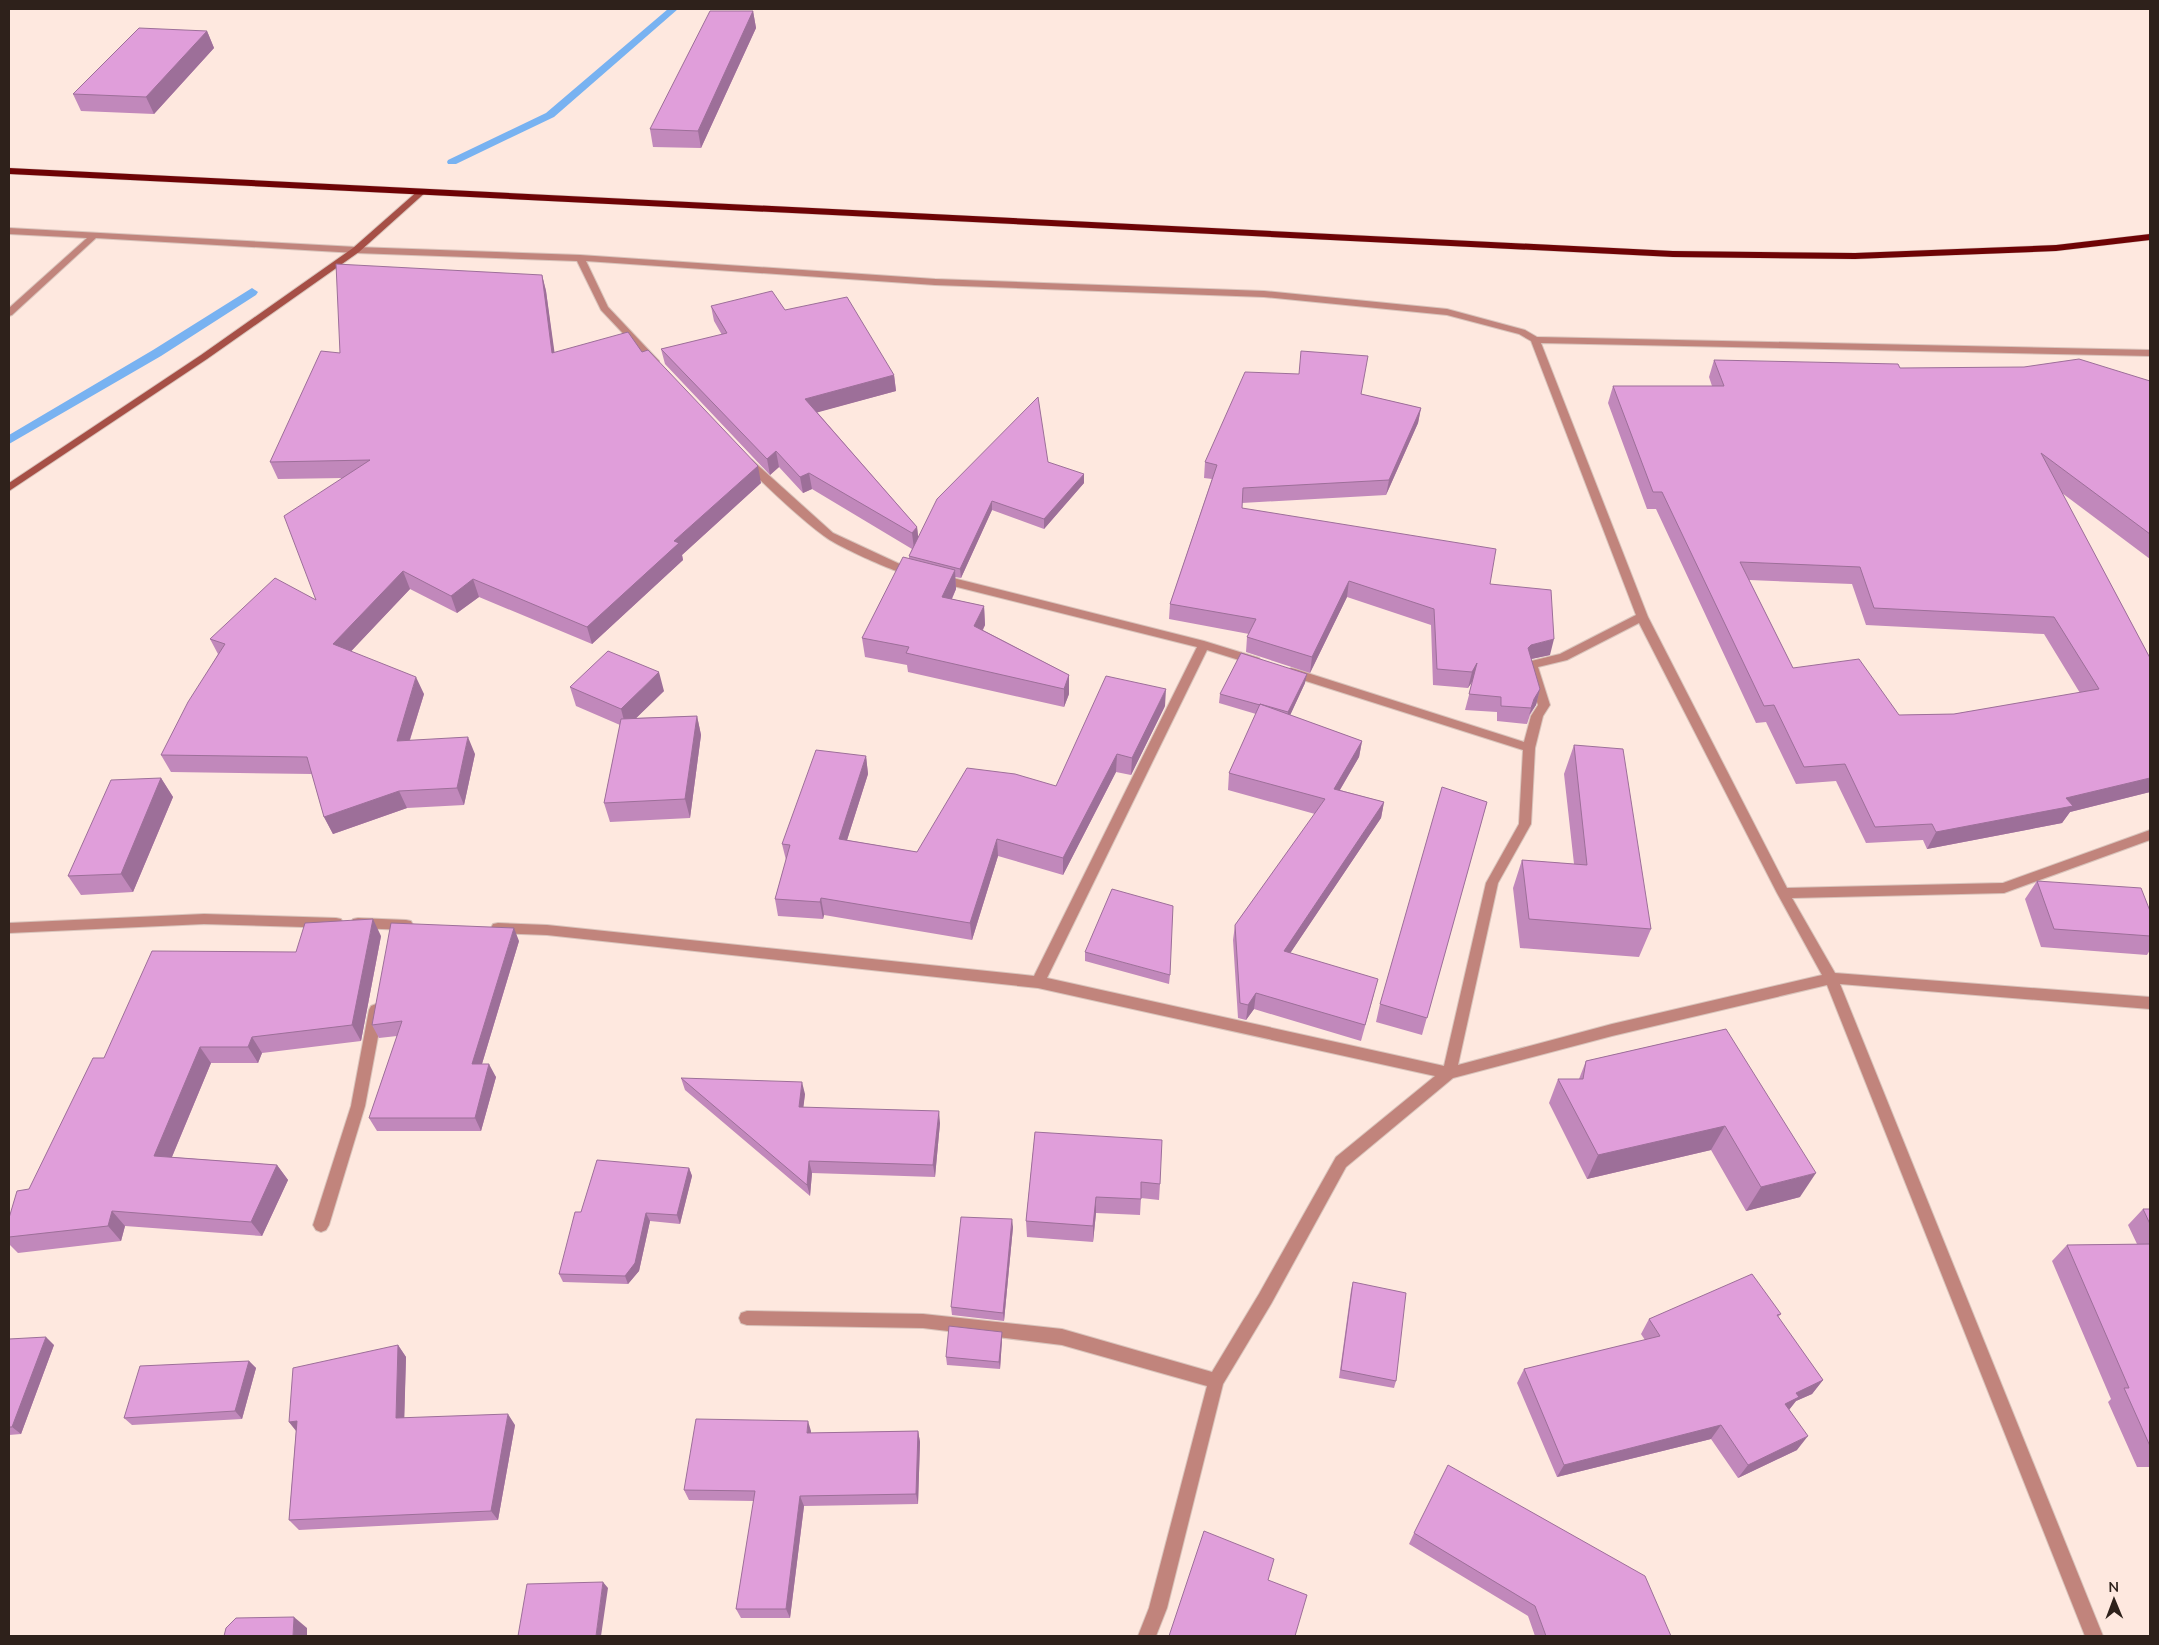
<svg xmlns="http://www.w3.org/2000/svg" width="2159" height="1645" viewBox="0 0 2159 1645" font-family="Mulish,sans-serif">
  <rect width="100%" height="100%" fill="#fee8df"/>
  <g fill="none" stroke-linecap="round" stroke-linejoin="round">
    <!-- stream -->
    <path fill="#78b2f1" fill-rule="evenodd" d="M668,9H678L554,117L456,164H448L447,162L448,160L546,113Z
      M252,288L258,292L256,295L161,356L9,444V435L153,350Z"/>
    <defs>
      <path id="street" d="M9,228L356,247L580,255L935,279L1264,291L1447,309L1525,330L1537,337L2150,350V356L1541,343L1648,617L1787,888L2003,883L2150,830V840L2004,893L1792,898L1835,973L2150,997V1009L1840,984L2103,1636H2085L1827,985L1612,1036L1453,1078L1346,1167L1271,1304L1223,1384L1167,1608L1156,1636H1138L1149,1608L1207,1386L1062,1345L923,1328L747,1325L741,1323L739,1318L741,1313L747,1311L923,1314L1062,1329L1212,1372L1259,1294L1336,1157L1435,1076L1038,988L547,935L498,933L493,932L491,928L493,924L498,923L547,925L1034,976L1197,647L937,582L936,579L941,575L1204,641L1259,658L1261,661L1255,665L1207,650L1047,978L1444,1066L1486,883L1519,824L1523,750L1287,675L1285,672L1291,668L1295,669L1524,742L1531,716L1538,705L1525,665L1527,662L1560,654L1636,615L1531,341L1519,334L1447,315L1264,297L935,285L586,261L608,307L659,361V365H653L601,310L577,261L356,253L96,238L12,315L9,316V308L87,238L9,234ZM1639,623L1777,893L1822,975L1612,1024L1458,1065L1498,883L1531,824L1535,748L1543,716L1550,705L1538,667L1567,660Z
        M748,459L752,460L833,533L904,566L918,570L919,573L918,576C907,579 835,545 824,536C796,515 769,489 744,464L743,462Z
        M204,914L336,918L341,919L343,923L341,927L336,928L204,924L9,933V923Z
        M358,918L406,920L411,921L413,925L411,929L406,930L358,928L353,927L351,923L353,919Z
        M376,1004L381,1006L383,1010L365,1106L329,1225L326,1230L321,1232L316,1230L313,1225L351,1106L369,1010L371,1006Z"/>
      <path id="secondary" d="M420,189L427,191L359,252L207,359L9,491V483L201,355L353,248Z"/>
      <path id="highway" d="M9,168L1673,251L1855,253L2056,245L2150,234V240L2056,251L1855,259L1673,257L9,174Z"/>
    </defs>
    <!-- street casing -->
    <use href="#street" stroke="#d9c4bc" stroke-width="2"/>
    <!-- secondary casing -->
    <use href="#secondary" stroke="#d9c4bc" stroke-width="2"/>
    <!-- highway casing -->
    <use href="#highway" stroke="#d9c4bc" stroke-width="1"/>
    <!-- street -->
    <use href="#street" fill="#c1847c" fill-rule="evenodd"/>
    <!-- secondary -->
    <use href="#secondary" fill="#a64f46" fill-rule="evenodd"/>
    <!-- highway -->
    <use href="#highway" fill="#6e0305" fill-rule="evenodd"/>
  </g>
  <!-- wall -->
  <path fill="#c188bb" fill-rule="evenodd" d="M753,11L756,28L701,148L653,147L650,129Z
    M207,31L214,48L154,114L81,111L73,94Z
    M542,275L546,291L554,353L642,352L761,483L682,555L683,560L592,644L479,597L457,613L410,589L351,651L424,694L410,740L475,754L464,805L407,808L333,834L324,817L312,774L171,772L161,755L218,654L210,639L316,600L343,478L278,479L270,462L340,353Z
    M711,306L785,310L894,375L896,391L817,412L917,527L918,537L1048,462L1084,483L1044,529L992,510L961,578L955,577L956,589L952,599L984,606L985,625L983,630L1069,675V694L1064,707L908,672L907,665L865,657L862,638L909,559V556L912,549L812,489L803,493L779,467L770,475L665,364L661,349L722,335L714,321Z
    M1714,360L1900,368L2150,381V559L2062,493L2150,658V792L2070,812L2062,823L1927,849L1923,840L1866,843L1836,781L1796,784L1766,722L1756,723L1656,509H1647L1608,403L1613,386H1712L1709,377ZM1749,580L1852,584L1866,625L2044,634L2080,693L1954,714L1899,715L1793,668Z
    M1361,394L1421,408L1418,423L1386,495L1242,503V508L1490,584L1550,655L1531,659L1540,689L1536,705L1530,715L1527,724L1497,721V712L1465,710L1473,680L1468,688L1433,685L1431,625L1347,597L1310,673L1246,652L1247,637L1249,634L1169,619L1170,604L1212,479L1204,478L1205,462Z
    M1305,683L1290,715L1362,741L1359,757L1340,790L1384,802L1381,818L1290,953L1374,994L1361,1041L1254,1009L1246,1020L1238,1018L1233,940L1235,925L1315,814L1228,790L1229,773L1256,714L1219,703L1220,694Z
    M570,687L664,691L636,718L697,716L701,735L690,818L610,822L604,803L620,725L576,706Z
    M1165,706L1131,775L1116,772L1063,875L998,856L972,940L824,915L823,919L778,916L775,899L786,860L782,844L866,756L868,774L847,840L917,852L1056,786Z
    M1574,745L1651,929L1639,957L1520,948L1513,888L1522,860L1574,864L1564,774Z
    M161,778L173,797L133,892L81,895L68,876Z
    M1487,802L1422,1035L1376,1022L1380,1004Z
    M2037,881L2150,911V950L2147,955L2041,947L2025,899Z
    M381,936L361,1041L262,1053L258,1063H211L172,1157L277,1165L288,1180L262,1236L125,1226L121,1241L18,1253L9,1244V1218L29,1189L104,1058Z
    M519,941L482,1064L496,1077L481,1131H377L369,1118L397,1036L379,1038L372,1025Z
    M1085,952L1170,975L1169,984L1085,961Z
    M1726,1029L1800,1197L1746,1211L1711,1150L1587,1179L1549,1103L1558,1079H1579L1586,1061Z
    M681,1078L805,1094L803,1107L940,1123L935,1177L812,1173L810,1196L685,1090Z
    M1035,1132L1160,1184L1159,1200L1141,1198L1140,1215L1096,1213L1093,1242L1027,1237L1026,1221Z
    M689,1168L692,1176L680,1224L650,1221L639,1271L628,1284L563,1282L559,1274L581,1212Z
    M2143,1209H2150V1467H2137L2108,1402L2111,1399L2052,1261L2067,1245L2137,1244L2128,1225Z
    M1013,1227L1004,1321L952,1315L951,1307Z
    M1353,1282L1396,1381L1394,1388L1339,1378L1351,1290Z
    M1781,1314L1778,1317L1823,1380L1812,1394L1796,1401L1789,1410L1797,1450L1738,1478L1711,1439L1557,1477L1517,1383L1524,1369L1645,1340L1641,1334L1649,1319Z
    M1002,1332V1340L1000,1369L947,1365L946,1357Z
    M9,1339L54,1345L21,1434L9,1435Z
    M398,1345L406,1357L404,1418L515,1425L498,1520L299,1530L289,1520L296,1431L289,1422Z
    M249,1361L256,1368L242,1419L132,1425L124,1418Z
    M811,1431V1433L918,1431L920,1442L918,1504L804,1506L790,1618H741L736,1609L754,1501L689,1500L684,1490Z
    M1414,1533L1671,1636H1535L1528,1616L1409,1544Z"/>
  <!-- shaded-wall -->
  <path fill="#9d6f99" d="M753,11L756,28L701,148L698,131Z
    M207,31L214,48L154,114L146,97Z
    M542,275L546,291L557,370L552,353Z
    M894,375L896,391L808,415L805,399Z
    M1421,408L1418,423L1386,495L1389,480Z
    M776,451L779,467L770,475L767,459Z
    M758,466L761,483L682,555L683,560L592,644L587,627L674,541Z
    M809,473L812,489L803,493L800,477Z
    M1084,474V483L1044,529V519Z
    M992,501V510L961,578L960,569Z
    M917,527L919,543L914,549L912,533Z
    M955,570L956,589L944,616L942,597Z
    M403,571L410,589L341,662L333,644Z
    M473,579L479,597L457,613L451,596Z
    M1349,581L1347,597L1310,673L1312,657Z
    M984,606L985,625L975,644L974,626Z
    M1554,639L1550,655L1527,660L1528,648L1531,645Z
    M1477,663L1474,679L1468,688L1472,672Z
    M659,672L664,691L626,728L621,709Z
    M1307,674L1305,683L1287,722L1288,712Z
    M1069,675V694L1064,707V689Z
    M416,677L424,694L404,758L397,741Z
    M1166,689L1165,706L1131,775L1132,758Z
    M1540,689L1536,705L1529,715L1534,699Z
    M697,716L701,735L690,818L685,799Z
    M468,737L475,754L464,805L457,788Z
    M1362,741L1359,757L1331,805L1334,789Z
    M1117,754L1116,772L1063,875V858Z
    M866,756L868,774L842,856L839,839Z
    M161,778L173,797L133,892L121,874Z
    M2150,778V792L2070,812L2062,823L1927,849L1936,832L2066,798Z
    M399,791L407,808L333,834L324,817Z
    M1384,802L1381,818L1281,967L1284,951Z
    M997,839L998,856L972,940L970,923Z
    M821,898L824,915L823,919L820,902Z
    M373,919L381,936L361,1041L352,1025Z
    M514,928L519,941L478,1077L472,1064Z
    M1256,993L1254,1009L1246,1020L1248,1005Z
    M252,1037L262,1053L258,1063L248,1047Z
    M200,1047L211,1063L166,1171L154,1156Z
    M489,1064L496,1077L481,1131L475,1118Z
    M802,1082L805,1094L802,1119L799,1107Z
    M939,1111L940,1123L935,1177L933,1165Z
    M1725,1126L1711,1150L1587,1179L1598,1155Z
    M809,1161L812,1173L810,1196L807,1185Z
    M277,1165L288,1180L262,1236L251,1222Z
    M689,1168L692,1176L680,1224L677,1215Z
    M1816,1173L1800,1197L1746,1211L1761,1187Z
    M1096,1197V1213L1093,1242V1226Z
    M112,1211L125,1226L121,1241L108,1226Z
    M646,1213L650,1221L639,1271L628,1284L625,1276Z
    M1012,1219L1013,1227L1004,1321L1003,1313Z
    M1002,1332V1340L1000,1369L999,1362Z
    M46,1337L54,1345L21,1434L12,1427Z
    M398,1345L406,1357L404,1429L396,1418Z
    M249,1361L256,1368L242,1419L235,1411Z
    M1823,1380L1812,1394L1796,1401L1788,1411L1785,1404L1796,1393Z
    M508,1414L515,1425L498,1520L491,1511Z
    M297,1421L298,1433L289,1422Z
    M808,1421L811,1431L810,1444L807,1433Z
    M1721,1425L1711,1439L1557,1477L1564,1465Z
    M918,1431L920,1442L918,1504L916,1494Z
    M1808,1436L1797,1450L1738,1478L1748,1465Z
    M800,1496L804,1506L790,1618L786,1609Z
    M603,1582L608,1588L601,1636H596Z
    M294,1617L307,1628V1636H293Z"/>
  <!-- building -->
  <path fill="#e09eda" stroke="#9d6f99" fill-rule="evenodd" d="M710,11H753L698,131L650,129Z
    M139,28L207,31L146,97L73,94Z
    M336,264L542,275L552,353L628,332L642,352L648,350L758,466L674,541L679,543L587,627L473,579L451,596L403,571L333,644L416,677L397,741L468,737L457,788L399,791L324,817L307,757L161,755L188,702L225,644L210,639L275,578L316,600L284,516L370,460L270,462L321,351L340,353Z
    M772,291L785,310L847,297L894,375L805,399L917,527L912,533L809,473L800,477L776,451L767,459L661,349L727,333L711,306Z
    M1301,351L1368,356L1361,394L1421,408L1389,480L1243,488L1242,508L1496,549L1490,584L1551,590L1554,639L1531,645L1528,648L1540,689L1534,699L1531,708L1501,706V697L1469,694L1477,663L1472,672L1437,669L1434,609L1349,581L1312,657L1247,637L1256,619L1170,604L1217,465L1205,462L1245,372L1299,374Z
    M2079,359L2150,381V534L2041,453L2150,658V778L2066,798L2073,806L1936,832L1932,824L1875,827L1845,764L1804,767L1774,705L1764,706L1662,492H1653L1613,386H1724L1714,360L1898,364L1900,368L2024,367ZM1740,562L1860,567L1874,608L2054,617L2099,689L1954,714L1899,715L1859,659L1793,668Z
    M1038,397L1048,462L1084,474L1044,519L992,501L960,569L909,556L937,499Z
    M903,557L955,570L942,597L984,606L974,626L1069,675L1064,689L906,653L909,647L862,638Z
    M608,651L659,672L621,709L570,687Z
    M1241,653L1307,674L1288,712L1260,704V705L1220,694Z
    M1106,676L1166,689L1132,758L1117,754L1063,858L997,839L970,923L821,898L820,902L775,899L790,845L782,844L816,750L866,756L839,839L917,852L967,768L1015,774L1056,786Z
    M1260,704L1362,741L1334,789L1384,802L1284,951L1378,979L1365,1025L1256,993L1248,1005L1240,1003L1235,925L1325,799L1229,773Z
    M697,716L685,799L604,803L621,719Z
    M1574,745L1623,749L1651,929L1529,919L1522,860L1587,865Z
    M161,778L121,874L68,876L111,780Z
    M1442,787L1487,802L1427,1018L1380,1004Z
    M2037,881L2141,888L2150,911V936L2054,929Z
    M1112,889L1173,906L1170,975L1085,952Z
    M373,919L352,1025L252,1037L248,1047H200L154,1156L277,1165L251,1222L112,1211L108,1226L9,1237V1218L17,1191L29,1189L93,1058H104L152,951L296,952L305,923Z
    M391,923L514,928L472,1064H489L475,1118H369L402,1021L372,1025Z
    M1726,1029L1816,1173L1761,1187L1725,1126L1598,1155L1558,1079H1583L1586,1061Z
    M681,1078L802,1082L799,1107L939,1111L933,1165L809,1161L807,1185Z
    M1035,1132L1162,1140L1160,1184L1141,1182V1199L1096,1197L1093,1226L1026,1221Z
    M597,1160L689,1168L677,1215L646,1213L635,1263L625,1276L559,1274L575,1212H581Z
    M2143,1209H2150V1224Z
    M961,1217L1012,1219L1003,1313L951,1307Z
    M2150,1244V1446L2124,1388H2129L2067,1245Z
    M1752,1274L1781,1314L1777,1315L1823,1380L1796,1393L1799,1397L1785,1404L1808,1436L1748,1465L1721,1425L1564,1465L1524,1369L1660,1336L1649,1319Z
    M1353,1282L1406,1293L1396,1381L1341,1370Z
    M949,1326L1002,1332L999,1362L946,1357Z
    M46,1337L12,1427H9V1339Z
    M398,1345L396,1418L508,1414L491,1511L289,1520L297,1421L289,1422L293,1368Z
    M249,1361L235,1411L124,1418L140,1366Z
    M696,1419L808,1421L807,1433L918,1431L916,1494L800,1496L786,1609H736L755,1491L684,1490Z
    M1448,1465L1645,1576L1671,1636H1546L1535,1606L1414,1533Z
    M1204,1531L1274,1559L1268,1580L1307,1595L1295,1636H1169Z
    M603,1582L596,1636H518L527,1584Z
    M294,1617L293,1636H224L226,1628L236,1618Z"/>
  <!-- border -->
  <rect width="2159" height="1645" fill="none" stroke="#2e211b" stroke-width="20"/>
  <!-- north arrow -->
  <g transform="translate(2114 1600) rotate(359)" stroke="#fee8df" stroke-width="4" paint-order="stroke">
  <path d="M0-4L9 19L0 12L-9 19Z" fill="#2e211b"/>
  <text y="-8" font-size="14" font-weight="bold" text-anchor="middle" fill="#2e211b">N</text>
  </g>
</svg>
